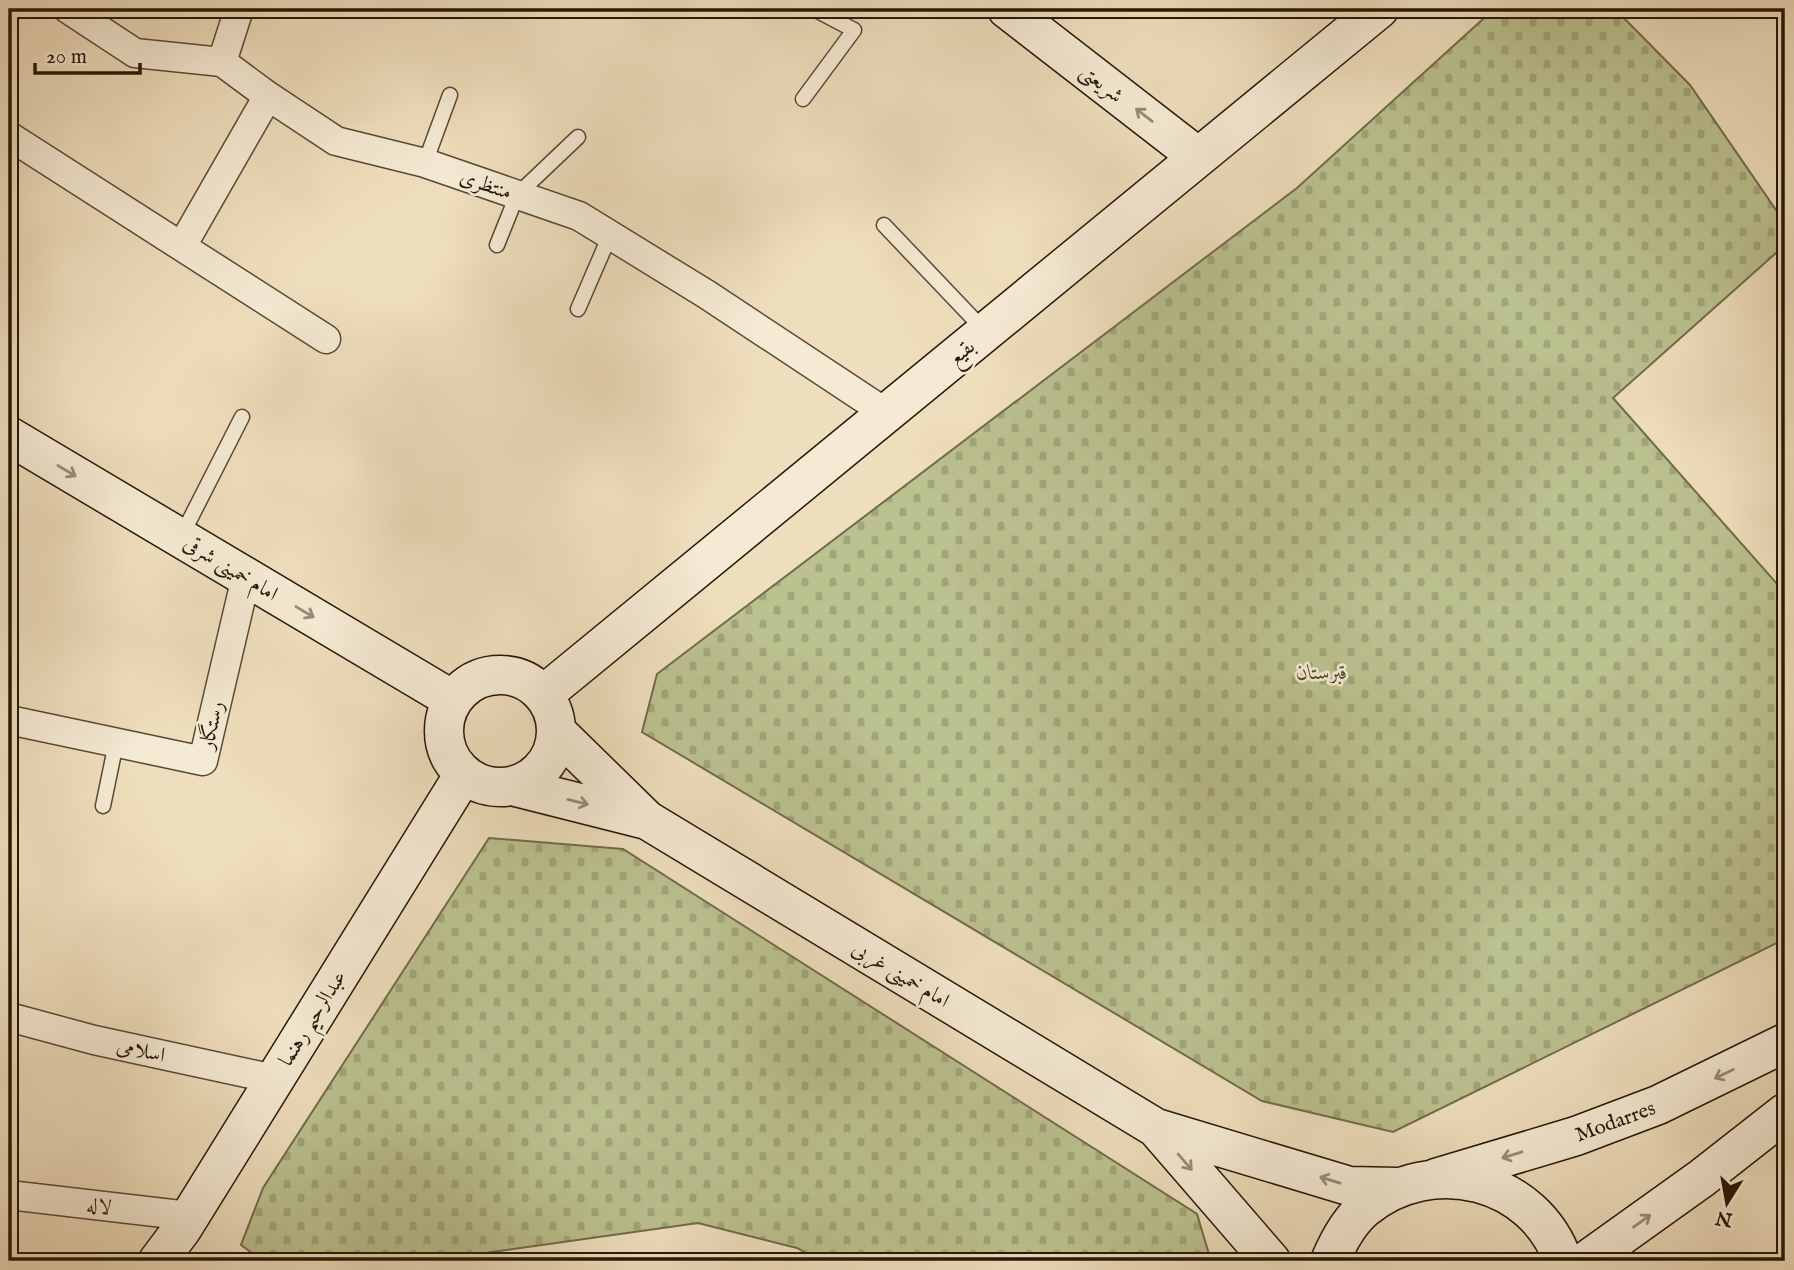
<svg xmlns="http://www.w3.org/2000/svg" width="1794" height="1270" viewBox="0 0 1794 1270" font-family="'IM FELL English',Amiri,serif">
  <defs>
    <pattern id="cemetery-stones" width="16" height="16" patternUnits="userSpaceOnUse" patternTransform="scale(1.75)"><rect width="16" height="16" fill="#bbc18f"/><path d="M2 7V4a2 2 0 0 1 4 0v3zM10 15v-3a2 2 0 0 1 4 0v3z" fill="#a1a57a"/></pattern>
  </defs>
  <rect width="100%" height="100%" fill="#efdebd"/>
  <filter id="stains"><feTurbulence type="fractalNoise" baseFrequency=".00286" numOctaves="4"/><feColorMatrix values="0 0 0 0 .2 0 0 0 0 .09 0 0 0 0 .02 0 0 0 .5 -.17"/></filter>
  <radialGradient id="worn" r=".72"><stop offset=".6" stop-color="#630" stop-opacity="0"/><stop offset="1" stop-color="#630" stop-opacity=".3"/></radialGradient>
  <!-- cemetery -->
  <path fill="url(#cemetery-stones)" stroke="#706c4a" stroke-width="2" d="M1494,9H1615L1690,85L1785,223V245L1613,398L1785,593V939L1393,1132L1262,1101L642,732L657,674L1297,188Z
    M489,838L623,849L1197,1214L1211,1261H820L797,1248L698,1223L429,1261H263L241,1245L263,1188Z"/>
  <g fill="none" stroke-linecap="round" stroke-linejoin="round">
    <defs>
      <path id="lane" d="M803,99L854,30L814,9
        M425,163L450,95
        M884,225L984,330
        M497,245L517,195L578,137
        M578,309L610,235
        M181,537L242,417
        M103,806L116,743"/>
      <path id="street" d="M68,9L135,53L222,62L268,96L336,141L425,163L579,216L706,294L886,413
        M222,62L239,9
        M9,136L326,339
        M182,246L268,96
        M9,720L203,761L246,577
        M9,1017L94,1040L274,1079
        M9,1195L189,1216"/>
      <path id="secondary" d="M1007,9L1198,157
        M9,436L453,700
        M444 731a56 56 0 1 1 112 0a56 56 0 1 1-112 0Z
        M543,695L1379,9
        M512,786L647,820L556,731
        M647,820L1156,1128
        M1436,1178L1576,1136L1658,1105L1785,1043
        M158,1261L182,1229L464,774
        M1271,1261L1156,1128L1349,1186L1398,1187
        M1330,1261C1338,1242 1349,1221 1365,1208C1432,1153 1535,1179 1563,1261
        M1586,1261L1702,1178L1785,1113"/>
    </defs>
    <!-- lane casing -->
    <use href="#lane" stroke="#574a34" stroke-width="17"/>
    <!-- street casing -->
    <use href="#street" stroke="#574a34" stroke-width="31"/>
    <!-- secondary casing -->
    <use href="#secondary" stroke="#241806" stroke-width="41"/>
    <!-- lane -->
    <use href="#lane" stroke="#f5ead4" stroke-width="14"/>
    <!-- street -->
    <use href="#street" stroke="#f5ead4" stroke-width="28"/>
    <!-- secondary -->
    <use href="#secondary" stroke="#f5ead4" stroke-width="38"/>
  </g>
  <!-- one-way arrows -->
  <defs><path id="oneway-shaft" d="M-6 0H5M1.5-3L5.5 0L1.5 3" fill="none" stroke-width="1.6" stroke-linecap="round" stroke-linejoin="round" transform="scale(1.75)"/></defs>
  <g stroke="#978c77">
    <use href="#oneway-shaft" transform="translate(1144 115) rotate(-142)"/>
    <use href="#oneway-shaft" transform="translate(67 471) rotate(31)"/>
    <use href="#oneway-shaft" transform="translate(305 612) rotate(31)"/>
    <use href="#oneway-shaft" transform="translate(578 802) rotate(14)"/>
    <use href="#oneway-shaft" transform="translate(1724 1074) rotate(154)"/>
    <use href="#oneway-shaft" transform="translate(1512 1155) rotate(163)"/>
    <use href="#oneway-shaft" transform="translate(1185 1162) rotate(49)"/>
    <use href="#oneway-shaft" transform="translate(1330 1180) rotate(-163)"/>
    <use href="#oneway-shaft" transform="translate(1642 1221) rotate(-36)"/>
  </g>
  <g text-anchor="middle" stroke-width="5" stroke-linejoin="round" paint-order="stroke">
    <!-- street labels -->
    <g font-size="21" fill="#241806" stroke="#f5ead4">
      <text transform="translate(1102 83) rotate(38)" y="7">شریعتی</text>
      <text transform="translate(486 184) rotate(19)" y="7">منتظری</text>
      <text transform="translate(961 352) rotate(-40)" y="7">بقیع</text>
      <text transform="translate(231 568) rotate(31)" y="7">امام خمینی شرقی</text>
      <text transform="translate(211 725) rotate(-77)" y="7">رستگار</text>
      <text transform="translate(901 974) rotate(31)" y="7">امام خمینی غربی</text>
      <text transform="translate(312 1018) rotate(-58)" y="7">عبدالرحیم رهنما</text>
      <text transform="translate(141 1050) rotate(12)" y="7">اسلامی</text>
      <text transform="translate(1615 1121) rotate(-20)" y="7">Modarres</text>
      <text transform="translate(99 1206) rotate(7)" y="7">لاله</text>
    </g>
    <!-- park labels -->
    <g font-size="21" font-style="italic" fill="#514b2f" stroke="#f5ead4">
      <text x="1322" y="679">قبرستان</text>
    </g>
  </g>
  <!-- margin -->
  <rect width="1794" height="1270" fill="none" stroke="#efdebd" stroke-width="35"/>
  <rect x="10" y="10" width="1773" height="1249" fill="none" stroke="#241806" stroke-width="3.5"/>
  <rect x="18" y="18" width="1759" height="1235" fill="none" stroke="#241806" stroke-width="2"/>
  <!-- north arrow -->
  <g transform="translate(1727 1203) rotate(191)" stroke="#f5ead4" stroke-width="5" paint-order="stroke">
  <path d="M0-5L12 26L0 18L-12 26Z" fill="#241806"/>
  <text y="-10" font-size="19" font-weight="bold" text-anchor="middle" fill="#241806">N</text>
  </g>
  <!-- scale -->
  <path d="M35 63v10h105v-10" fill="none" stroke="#241806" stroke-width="3.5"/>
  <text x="46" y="63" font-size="21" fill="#241806" stroke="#f5ead4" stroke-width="5" paint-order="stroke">20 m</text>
  <rect width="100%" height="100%" filter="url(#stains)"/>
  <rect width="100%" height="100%" fill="url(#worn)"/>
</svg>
